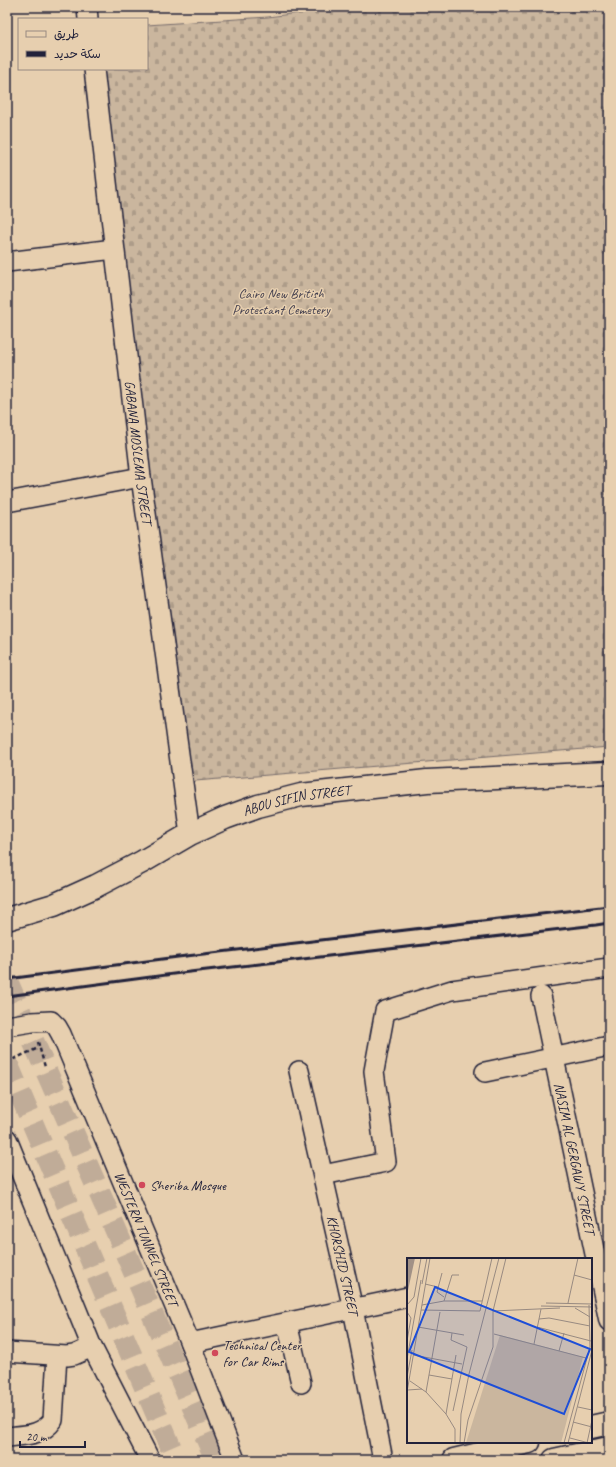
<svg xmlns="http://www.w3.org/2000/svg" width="616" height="1467" viewBox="0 0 616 1467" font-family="Caveat,'Playpen Sans Arabic',sans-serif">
  <defs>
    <pattern id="cemetery-stones" width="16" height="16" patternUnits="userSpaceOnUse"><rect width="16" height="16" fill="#cab69e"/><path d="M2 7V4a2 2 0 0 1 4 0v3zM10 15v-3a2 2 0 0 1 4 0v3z" fill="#ad9c89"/></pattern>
  </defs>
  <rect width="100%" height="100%" fill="#e7cfaf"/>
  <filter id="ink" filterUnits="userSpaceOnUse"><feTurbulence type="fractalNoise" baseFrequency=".025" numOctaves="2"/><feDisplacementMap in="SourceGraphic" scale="8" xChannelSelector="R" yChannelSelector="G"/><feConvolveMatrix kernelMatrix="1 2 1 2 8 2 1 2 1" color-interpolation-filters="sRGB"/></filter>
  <g filter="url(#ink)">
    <!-- cemetery -->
    <path fill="url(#cemetery-stones)" stroke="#766c6c" d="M345,7H609V747L183,782L94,69H147V25L268,17Z"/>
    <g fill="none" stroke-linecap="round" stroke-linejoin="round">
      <!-- highway-tunnel -->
      <path stroke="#c0ac98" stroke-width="22" stroke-dasharray="22 11" stroke-linecap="butt" d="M7,981L216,1460
        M7,1063L176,1460"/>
      <defs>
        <g id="street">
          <path d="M87,7L88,19"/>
          <path id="s1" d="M94,69L141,477L190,834"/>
          <path d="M7,262L114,249"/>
          <path d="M7,502L141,477"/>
          <path id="s2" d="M541,996L609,1321"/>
          <path id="s3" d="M7,1026L32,1022L51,1021L57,1027L61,1034L190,1343L235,1460"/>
          <path id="s4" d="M299,1071L353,1309L383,1460"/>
          <path d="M485,1072L609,1046"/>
          <path d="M7,1139L92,1347L150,1460"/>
          <path d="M323,1175L386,1162L374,1071L385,1011L452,990L609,968"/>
          <path d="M287,1323L301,1383"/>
          <path d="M190,1343L408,1297"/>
          <path d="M7,1352L67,1356L74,1355L92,1347"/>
          <path d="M7,1437C24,1435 42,1436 53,1420L57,1356"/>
        </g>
        <g id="secondary">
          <path id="s5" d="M7,919L54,905L96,886L142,862L190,834L225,818L258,806L301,795L427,781L609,773"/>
        </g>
        <path id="highway" d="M591,1427L609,1423
          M454,1460L529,1442
          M554,1460L609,1448"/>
      </defs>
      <!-- street casing -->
      <use href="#street" stroke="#22223b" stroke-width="22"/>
      <!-- secondary casing -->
      <use href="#secondary" stroke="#22223b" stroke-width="25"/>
      <!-- highway casing -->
      <use href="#highway" stroke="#22223b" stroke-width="25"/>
      <!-- path -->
      <path stroke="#22223b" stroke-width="2.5" stroke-dasharray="4 3" stroke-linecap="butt" d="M38,1042L45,1067
        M7,1062L36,1049"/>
      <!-- street -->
      <use href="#street" stroke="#e7cfaf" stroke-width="19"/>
      <!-- secondary -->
      <use href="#secondary" stroke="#e7cfaf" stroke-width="22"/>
      <!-- highway -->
      <use href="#highway" stroke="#e7cfaf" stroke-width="22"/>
      <!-- rail -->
      <path stroke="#22223b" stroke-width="3" d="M7,979L178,957L609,906
        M7,996L181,973L596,925L609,923"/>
    </g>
  </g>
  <!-- markers -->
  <g fill="#d1495b" stroke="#e7cfaf" stroke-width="1.5">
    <circle cx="142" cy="1185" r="4"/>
    <circle cx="215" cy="1353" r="4"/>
  </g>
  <g text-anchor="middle" stroke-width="3" stroke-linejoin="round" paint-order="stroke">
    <!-- park labels -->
    <g font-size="14" fill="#44404f" stroke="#e7cfaf">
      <text x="281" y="298">Cairo New British<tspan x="281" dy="16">Protestant Cemetery</tspan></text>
    </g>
    <!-- street labels -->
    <g font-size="14" fill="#22223b" stroke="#e7cfaf">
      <text dy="5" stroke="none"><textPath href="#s1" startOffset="386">GABANA MOSLEMA STREET</textPath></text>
      <text dy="5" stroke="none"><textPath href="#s5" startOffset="315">ABOU SIFIN STREET</textPath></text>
      <text dy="5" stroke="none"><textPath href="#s2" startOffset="166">NASIM AL GERGAWY STREET</textPath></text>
      <text dy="5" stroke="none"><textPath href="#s3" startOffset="283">WESTERN TUNNEL STREET</textPath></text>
      <text dy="5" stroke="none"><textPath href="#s4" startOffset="199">KHORSHID STREET</textPath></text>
    </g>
    <!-- poi labels -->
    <g font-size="14" fill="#22223b" stroke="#e7cfaf" text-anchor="start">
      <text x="150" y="1190">Sheriba Mosque</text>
      <text x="223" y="1350">Technical Center<tspan x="223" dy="16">for Car Rims</tspan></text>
    </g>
  </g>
  <!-- overview -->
  <g transform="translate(407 1258)">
    <rect width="185" height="185" fill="#e7cfaf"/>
    <path d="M93,77L176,99L154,185H59Z" fill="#cab69e"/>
    <path d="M0,0H8L0,37Z" fill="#a19186"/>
    <path fill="none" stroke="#988a81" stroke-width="1" d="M35,15L30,34L37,39M167,17L185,22M15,26L20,0M18,26L31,29M37,43L45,17H52M139,45L185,46M161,45L171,0M0,47L7,39L14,0M15,47L37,43H75M134,48L185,49M168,50L183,59M14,52L73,53L85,0M86,53L153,50M0,54L4,60L0,83M132,61L142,60L183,68M11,69L57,77M130,69L184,83M45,75L44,82L60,89L46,153M87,76L179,100M127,86L134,51M152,93L157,75M6,97L55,106M0,101L14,22M22,117L45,121M0,119L5,92M3,123L19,134L39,156L48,171V185M1,132L15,131M0,134L23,0M19,134L33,54M171,149L185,152M39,156L49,97M166,164L185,169M163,180L182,185M53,185L54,156L62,116L92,0M57,185L61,162L86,89V53L99,0M157,185L183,89L182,47M161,185L185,92M180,185L185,162"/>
    <path fill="#1d4ed8" fill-opacity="0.15" stroke="#1d4ed8" stroke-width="2" d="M28,29L183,91L157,156L2,94Z"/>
    <rect width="185" height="185" fill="none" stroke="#22223b" stroke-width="2"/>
  </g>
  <!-- margin -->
  <rect width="616" height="1467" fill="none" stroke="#e7cfaf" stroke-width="24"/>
  <rect x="12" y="12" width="592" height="1443" fill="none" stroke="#22223b" stroke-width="1.5" filter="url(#ink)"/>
  <!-- legend -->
  <rect x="18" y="18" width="130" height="52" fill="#e7cfaf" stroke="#988a81"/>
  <rect x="26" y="31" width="20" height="6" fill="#e7cfaf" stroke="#988a81"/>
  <text x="54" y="38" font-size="12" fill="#22223b">طريق</text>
  <rect x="26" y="51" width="20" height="6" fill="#22223b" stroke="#988a81"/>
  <text x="54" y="58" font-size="12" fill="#22223b">سكة حديد</text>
  <!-- scale -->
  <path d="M20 1441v6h65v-6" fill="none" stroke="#22223b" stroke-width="2"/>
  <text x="26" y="1441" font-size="12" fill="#22223b" stroke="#e7cfaf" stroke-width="3" paint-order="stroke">20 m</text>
</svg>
